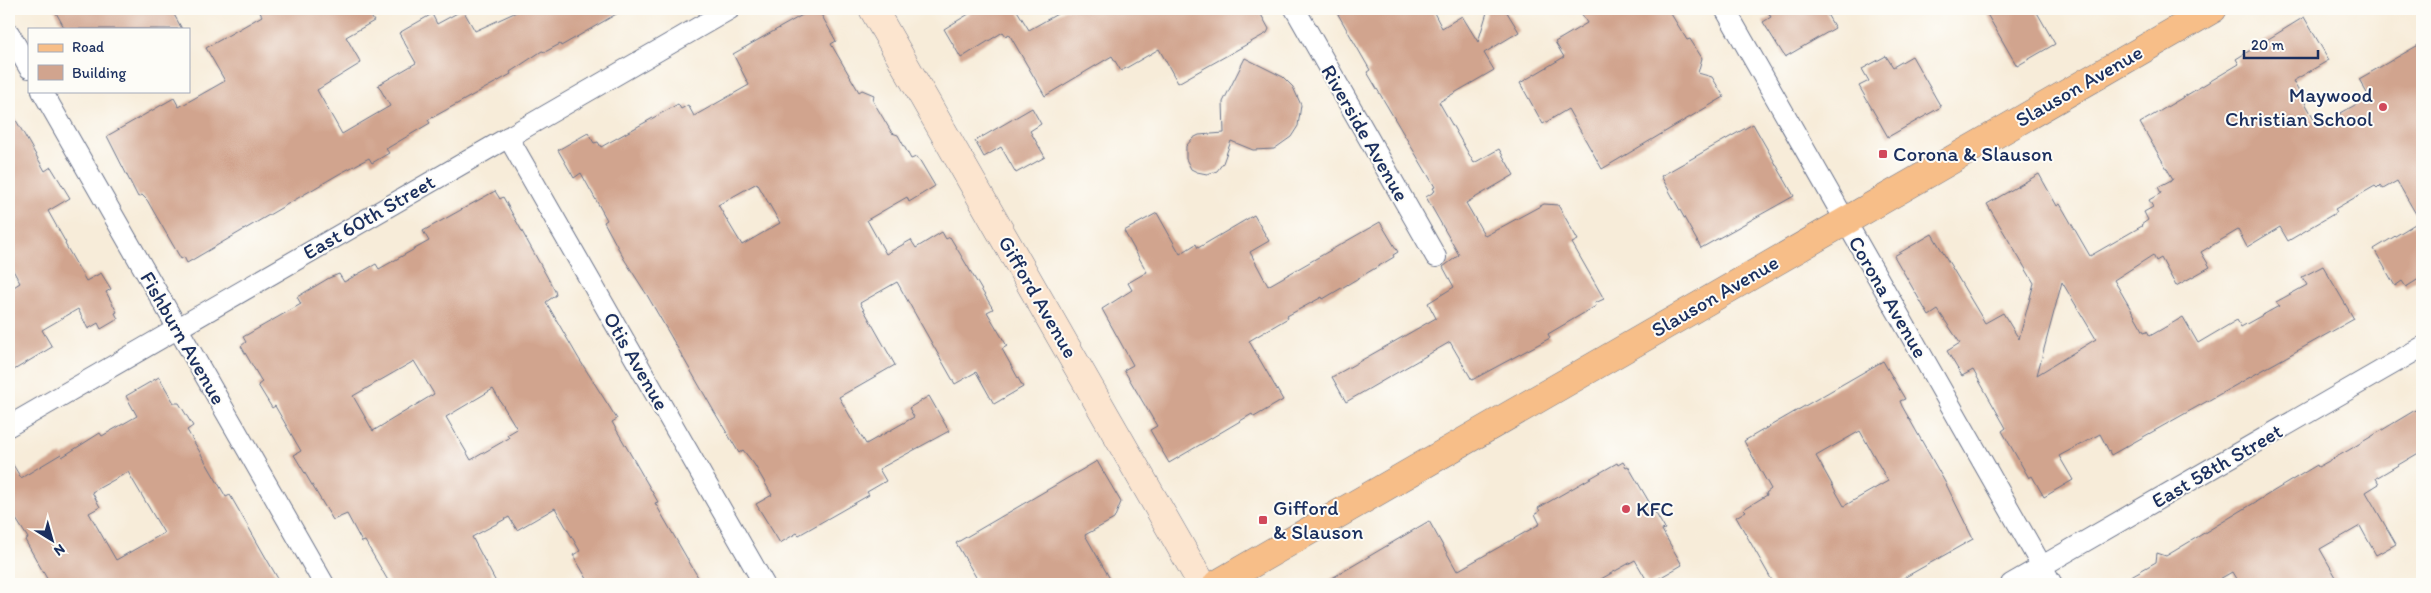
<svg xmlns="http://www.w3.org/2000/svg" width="2431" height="593" viewBox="0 0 2431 593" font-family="Itim,sans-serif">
  <rect width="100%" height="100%" fill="#fdfcf7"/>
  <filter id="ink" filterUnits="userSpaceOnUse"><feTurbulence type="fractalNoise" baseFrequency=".02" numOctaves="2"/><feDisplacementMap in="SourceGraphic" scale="10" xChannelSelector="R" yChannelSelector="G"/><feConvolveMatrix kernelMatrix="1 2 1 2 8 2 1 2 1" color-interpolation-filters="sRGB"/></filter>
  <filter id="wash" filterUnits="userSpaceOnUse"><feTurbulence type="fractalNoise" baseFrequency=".0096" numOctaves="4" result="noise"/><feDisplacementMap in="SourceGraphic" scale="20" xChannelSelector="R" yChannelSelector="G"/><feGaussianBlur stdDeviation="1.12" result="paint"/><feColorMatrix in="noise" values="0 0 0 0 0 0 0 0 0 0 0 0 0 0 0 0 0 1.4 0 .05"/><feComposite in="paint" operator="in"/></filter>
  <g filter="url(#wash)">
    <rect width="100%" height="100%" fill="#f7ecd9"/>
    <g id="blocks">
      <!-- building -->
      <path fill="#d1a48e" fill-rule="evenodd" d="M54,9H171L182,29H65Z
        M258,9H366L374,21L346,37L361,63L317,90L342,134L390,106L378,85L416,63L399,33L432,14L437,24L463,10L475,31L523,9H625L561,46L560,44L545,52L542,51L510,72L511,74L428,120L430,123L386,149L389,153L372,163L369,158L339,174L187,263L184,257L181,259L147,200L142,195L138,197L107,136L174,98L179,107L225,81L206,48L262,16Z
        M813,9H818L836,41L831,44L859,92L862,90L874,95L873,101L892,133L898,135L911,159L916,157L919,159L935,186L909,202L907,197L867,220L886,254L911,240L916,248L942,232L946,239L950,237L993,309L987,312L1007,346L1002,349L1023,387L994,404L976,372L955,384L897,282L860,303L895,365L839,397L866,444L914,417L909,408L929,396L949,431L879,469L886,481L867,492L869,495L799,535L797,533L780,543L756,504L772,495L754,464L743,450L739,453L715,413L647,295L624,259L604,222L607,220L581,173L574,178L558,150L588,133L594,143L598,142L601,147L678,104L681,109L688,105L694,116L749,85L733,54ZM757,183L780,223L742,245L718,205Z
        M977,9H1016L1029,30L1066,9H1258L1269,29L1267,33L1178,83L1159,49L1121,71L1112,56L1045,96L1009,34L1006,36L1003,32L961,58L944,29Z
        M1335,9H1432L1442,28L1462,16L1478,42L1488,9H1505L1519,32L1484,53L1494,70L1439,102L1474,163L1499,149L1514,175L1466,203L1485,236L1544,204L1558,205L1578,240L1572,243L1604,299L1595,303L1596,306L1548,334L1550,338L1472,380L1450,342L1346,402L1332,377L1436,318L1428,303L1454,287L1443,267L1459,255L1426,197L1435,191L1433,188L1435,187L1367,72L1370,70Z
        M1579,9H1660L1662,12L1668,9L1687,40L1690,39L1702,58L1698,73L1712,77L1724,97L1602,169L1568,109L1543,124L1520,83L1564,57L1555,42L1587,23Z
        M1766,9H1824L1835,28L1785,57L1763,22L1771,17Z
        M1984,9H2035L2055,44L2017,66Z
        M2304,17L2329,60L2293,81L2318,126L2369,97L2359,79L2422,43V277L2406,287L2402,281L2395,286L2374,249L2420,221L2397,181L2383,189L2380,185L2377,188L2375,186L2335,209L2337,212L2288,241L2280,227L2247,247L2238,230L2201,252L2210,267L2176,286L2161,258L2156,261L2153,255L2114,280L2144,332L2147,331L2150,336L2183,317L2198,343L2237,320L2241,327L2279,306L2276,302L2307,285L2302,277L2323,266L2354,319L2111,455L2100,434L2059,456L2073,480L2044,497L2032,476L2029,478L2002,431L2006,428L1973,370L1962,376L1947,351L1960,343L1938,310L1929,316L1894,256L1932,234L1985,323L2003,313L2019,339L2034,283L1987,204L2039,174L2057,206L2060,204L2090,256L2142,226L2141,225L2148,220L2144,212L2153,207L2149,200L2161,193L2158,187L2173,179L2140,123L2239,64L2236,59ZM2062,282L2096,339L2037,375Z
        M1886,56L1893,67L1912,56L1941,107L1888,137L1859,86L1869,81L1862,69Z
        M1245,58L1283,77L1293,87L1301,105L1298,126L1291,137L1274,149L1253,150L1231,141L1223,163L1217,171L1207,174L1197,172L1191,169L1186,159V146L1193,138L1199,135L1224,133L1223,102Z
        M9,108L45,171L51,167L70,198L48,211L66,243L65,244L86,281L101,273L111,289L106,292L117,312L115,313L118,319L101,329L98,323L88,329L78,309L42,330L52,347L9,373V290L20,283L9,263Z
        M1032,108L1041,124L1030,131L1045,157L1016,173L1001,147L984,157L975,141Z
        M1753,124L1794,196L1701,248L1661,176Z
        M495,191L500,199L503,197L555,291L556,295L546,302L579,359L617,419L612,422L658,502L655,503L702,584H590L573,555L580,551L555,508L517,530L509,517L472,537L497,584H390L365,541L362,542L347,514L333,520L294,455L301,451L275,406L272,408L258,385L262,382L241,346L246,342L243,337L301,304L297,297L329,278L339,274L344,282L376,264L379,269L429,241L423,231ZM414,361L434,394L373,431L353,396ZM493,389L517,429L507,435L509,438L471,460L446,417Z
        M1157,213L1180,254L1196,244L1198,248L1254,215L1269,241L1250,252L1268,286L1380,222L1398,252L1393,255L1394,257L1323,299L1322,297L1287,316L1288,318L1249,341L1283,400L1254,417L1252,414L1169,463L1150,430L1157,426L1124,370L1133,365L1102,309L1132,290L1128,283L1147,272L1124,231Z
        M1883,361L1905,399L1900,401L1902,406L1945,482L1973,539L1893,584H1774L1736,517L1746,511L1744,509L1767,495L1766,493L1771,489L1744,441ZM1860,431L1888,481L1844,506L1816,456Z
        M159,377L174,403H179L193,426L187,430L226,497L230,495L281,584H50L25,540L28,538L9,508V458L21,478L61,454L62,457L100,433L102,436L137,416L126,396ZM128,472L164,533L116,560L89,513L100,507L92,492Z
        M2422,406V451L2376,478L2379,484L2366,492L2396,544L2376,555L2360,526L2320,549L2340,584H2239L2232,572L2211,584H2117L2156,562L2157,553L2166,556L2317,465L2318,467L2349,450Z
        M1097,461L1121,502L1114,519L1085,535L1113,584H980L956,543Z
        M1623,462L1626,467L1628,466L1665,529L1662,530L1682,565L1649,584L1635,560L1592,584H1322L1429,521L1457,571L1540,524L1535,514L1540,511L1538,508L1617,463L1618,465Z"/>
    </g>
  </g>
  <g filter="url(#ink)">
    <use href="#blocks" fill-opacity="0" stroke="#687189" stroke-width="1"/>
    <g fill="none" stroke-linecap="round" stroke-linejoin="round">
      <defs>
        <path id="street" d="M1295,9L1436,257
          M1725,9L2052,584
          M9,33L29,68
          M42,91L324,584
          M508,137L764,584
          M9,426L730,9
          M2011,584L2422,347"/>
        <path id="secondary" d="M873,9L1202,584"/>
        <path id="primary" d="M1217,584L2213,9"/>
      </defs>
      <!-- street casing -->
      <use href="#street" stroke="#687189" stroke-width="22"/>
      <!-- secondary casing -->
      <use href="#secondary" stroke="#687189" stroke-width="29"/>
      <!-- primary casing -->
      <use href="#primary" stroke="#687189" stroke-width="29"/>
      <!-- street -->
      <use href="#street" stroke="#fff" stroke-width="20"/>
      <!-- secondary -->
      <use href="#secondary" stroke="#fce5cf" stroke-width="28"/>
      <!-- primary -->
      <use href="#primary" stroke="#f7be88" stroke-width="28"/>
    </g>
  </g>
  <!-- markers -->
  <g fill="#d1495b" stroke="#fdfcf7" stroke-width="2">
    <circle cx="2383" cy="107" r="5"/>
    <rect x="1878" y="149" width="10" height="10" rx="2.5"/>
    <circle cx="1626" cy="509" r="5"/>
    <rect x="1258" y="515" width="10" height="10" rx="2.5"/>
  </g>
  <g text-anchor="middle" stroke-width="4" stroke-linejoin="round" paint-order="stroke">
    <!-- street labels -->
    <g font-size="21" fill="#1b2f5e" stroke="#fdfcf7">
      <text transform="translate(2079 86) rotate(-30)" y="7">Slauson Avenue</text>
      <text transform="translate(1365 133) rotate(60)" y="7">Riverside Avenue</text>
      <text transform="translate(369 217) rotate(-30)" y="7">East 60th Street</text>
      <text transform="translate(1715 296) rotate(-30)" y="7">Slauson Avenue</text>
      <text transform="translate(1038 297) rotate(60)" y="7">Gifford Avenue</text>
      <text transform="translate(1888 297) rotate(60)" y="7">Corona Avenue</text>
      <text transform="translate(183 338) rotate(60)" y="7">Fishburn Avenue</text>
      <text transform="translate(636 361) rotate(60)" y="7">Otis Avenue</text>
      <text transform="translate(2217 466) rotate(-30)" y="7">East 58th Street</text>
    </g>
    <!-- poi labels -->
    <g font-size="21" fill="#1b2f5e" stroke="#fdfcf7" text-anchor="start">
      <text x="2373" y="102" text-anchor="end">Maywood<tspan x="2373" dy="24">Christian School</tspan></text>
      <text x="1893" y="161">Corona &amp; Slauson</text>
      <text x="1273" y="515">Gifford<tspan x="1273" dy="24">&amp; Slauson</tspan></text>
      <text x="1636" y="516">KFC</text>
    </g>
  </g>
  <!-- margin -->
  <rect width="2431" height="593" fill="none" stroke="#fdfcf7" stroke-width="30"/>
  <!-- legend -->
  <rect x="28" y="28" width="162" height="65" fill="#fdfcf7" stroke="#a3aaba"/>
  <rect x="38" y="44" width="25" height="8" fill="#f7be88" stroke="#a3aaba"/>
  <text x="72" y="52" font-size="15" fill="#1b2f5e">Road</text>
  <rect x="38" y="65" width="25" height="15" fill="#d1a48e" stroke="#a3aaba"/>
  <text x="72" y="78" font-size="15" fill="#1b2f5e">Building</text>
  <!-- north arrow -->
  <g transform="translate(52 540) rotate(143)" stroke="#fdfcf7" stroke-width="4" paint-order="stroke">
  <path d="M0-4L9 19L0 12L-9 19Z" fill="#1b2f5e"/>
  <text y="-8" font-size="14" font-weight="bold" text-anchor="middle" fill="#1b2f5e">N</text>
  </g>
  <!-- scale -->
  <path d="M2244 50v8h74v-8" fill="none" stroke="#1b2f5e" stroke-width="2.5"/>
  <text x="2251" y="50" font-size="15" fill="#1b2f5e" stroke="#fdfcf7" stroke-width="4" paint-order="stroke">20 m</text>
</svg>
